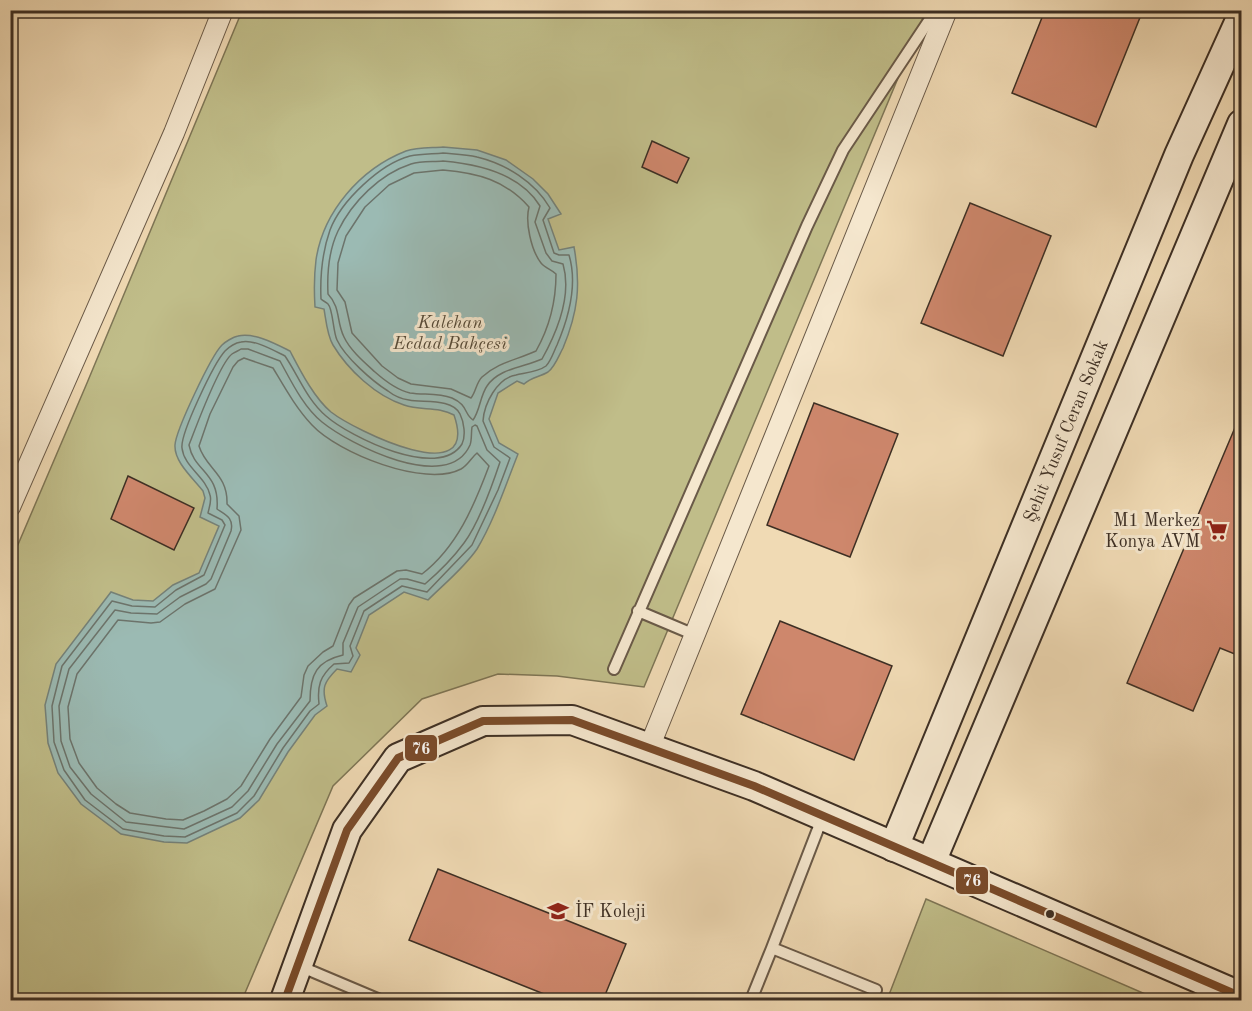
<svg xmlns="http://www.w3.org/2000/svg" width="1252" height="1011" viewBox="0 0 1252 1011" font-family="'Old Standard TT',serif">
  <rect width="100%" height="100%" fill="#f0dab4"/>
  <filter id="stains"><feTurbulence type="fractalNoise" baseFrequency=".00333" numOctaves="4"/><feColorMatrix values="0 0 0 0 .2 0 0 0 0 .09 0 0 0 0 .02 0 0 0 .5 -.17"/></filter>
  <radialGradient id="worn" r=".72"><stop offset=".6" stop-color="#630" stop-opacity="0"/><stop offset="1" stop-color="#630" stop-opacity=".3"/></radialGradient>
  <!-- green -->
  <path fill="#c0bd89" stroke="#7e7656" stroke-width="1.5" d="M242,11H926L644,687L557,676L498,674L422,699L333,786L242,1000H11V561L87,383Z
    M926,899L1159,1000H887Z"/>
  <!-- water -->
  <path fill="#9bbab3" stroke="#75827a" stroke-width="1.5" d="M443,147L477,150L506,160L533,179L548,194L561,214L548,219L559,250L574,247C581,285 578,312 563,348C559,355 555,367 548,372C540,377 531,377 524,384L517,381L498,393L489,419L499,443L518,454C506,484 494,521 477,549C464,568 444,584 428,600L404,592L369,615L356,648L360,655L351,672L337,669C324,682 321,688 327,706L315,715L288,752L259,800L240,818L187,843L164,842L121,834L81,804L58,773L48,743L45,705L56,664L111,592L133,600L153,601L173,585L199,573L219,526L200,517L205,498L203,491C193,478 174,462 175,445C176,430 211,356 222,345C225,342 233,337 238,336C254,332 276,344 290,351C300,370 314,398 331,412C354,430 481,493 454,415C438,406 421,411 404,405C376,396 348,370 333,345C327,335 326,320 324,309L315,307C314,291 314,276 316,260C323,212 360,169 406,151C417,147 432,148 443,147Z"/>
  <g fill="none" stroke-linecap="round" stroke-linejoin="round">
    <!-- shore -->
    <path stroke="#6c746c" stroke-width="1.5" d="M443,153C454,154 466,154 477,157C506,164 535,182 550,208L543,220L554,253L559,255H569C578,285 569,317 557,345C554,351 551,361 546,366C538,372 524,373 516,375C497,378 484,404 483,421L494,447L510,458L498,490L472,545L427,592L402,586L364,611L350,646L353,656L349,663L334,664C320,676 317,686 319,704L310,711L283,748L254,796L237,813L185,837L164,836L123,829L85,800L64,770L54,742L52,706L62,666L112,601L132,606L155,607L176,590L204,575L225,525L222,520L208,513C209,508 212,501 210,495C206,477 184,467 182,448C180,434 214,363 225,351C229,347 235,343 241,342C254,339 273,350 285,356C298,375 307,400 326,416C350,437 439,481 462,444C466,436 464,422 460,414C452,398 423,403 409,400C402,399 393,395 388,391C372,381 345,357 337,340C333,332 333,309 328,304C326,302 323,301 321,299C320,276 322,253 330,230C341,201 380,164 410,156C421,154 433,154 443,153Z
      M443,161C478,164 520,173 540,206L535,222L546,253L552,261L563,264C572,295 557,332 542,359C525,367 499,368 487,386C480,396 480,411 473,420C464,414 468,405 452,398C438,393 424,395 410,393C397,390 384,380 375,372C364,362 350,350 344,337C336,321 341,308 328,294C327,274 329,250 338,231C352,202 380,174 411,164C421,161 433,162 443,161Z
      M443,170C478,173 505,180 529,207C525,222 531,250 541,263C545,268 552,270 556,274C556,301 549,328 536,351C517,360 498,362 482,377C476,383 476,392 471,398L451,389L411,384L398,378L382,366L352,333L345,302L337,290L338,263L346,236L365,207L389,185L414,173Z
      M241,349H248L280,361C291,381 304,408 322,422C349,444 448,495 470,445C472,440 471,433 472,427L475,425L477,426L487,450L500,462C492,486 479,523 464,543C453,558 439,572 425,584L407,579H400L358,607L343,643V655C317,661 310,674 310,701L277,744L248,791L232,807L184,829L126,822L91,794L70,767L61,741L59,706L69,669L115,610L131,613L157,614L180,597L206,584L211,579L231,531C234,518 226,515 217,509C220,472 194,472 189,445C196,427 219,364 232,354C235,352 238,351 241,349Z
      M244,358L273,368C285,388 296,408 312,425C338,453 425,488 461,469C468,465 471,458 477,453L489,466C474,506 457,547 422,574L406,570L397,571L354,598L349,605L333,646L323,652L308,666L304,675L301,697L270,739L241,786L227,799L204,811L183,820L166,819L130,813L116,804L97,788L79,763L70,739L68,707L77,674L118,620L151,623L160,622L185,604L215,589L241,530L239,516L227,504C228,474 206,469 199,446L210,414L233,367L238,361Z"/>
  </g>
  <!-- building -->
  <path fill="#ce876c" stroke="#3d2f24" stroke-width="1.5" d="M1045,10H1143L1096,127L1012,93Z
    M652,141L689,158L677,183L642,167Z
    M970,203L1051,236L1003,356L921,323Z
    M814,403L898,434L850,557L767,525Z
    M1242,411V657L1220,648L1193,711L1127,683Z
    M128,476L194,508L174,550L111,519Z
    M780,621L892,666L854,760L741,714Z
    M438,869L626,944L603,1000H559L409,940Z"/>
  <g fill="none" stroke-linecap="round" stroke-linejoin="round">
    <defs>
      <path id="lane" d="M638,611L695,635
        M614,669L807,226L843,150L936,10
        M823,816L772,948L876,990
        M297,965L380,1000
        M751,1000L772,948"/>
      <path id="street" d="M10,507L174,133L223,10
        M649,748L947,10"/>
      <g id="secondary">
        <path id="s1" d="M894,847L1179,155L1242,16"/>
        <path d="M931,862L1242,124"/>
        <path d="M285,1000L347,830L398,758L483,721L572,720L754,786L1242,997"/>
      </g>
    </defs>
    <!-- lane casing -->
    <use href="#lane" stroke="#6a5a48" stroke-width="14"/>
    <!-- street casing -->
    <use href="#street" stroke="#6a5a48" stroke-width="22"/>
    <!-- secondary casing -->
    <use href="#secondary" stroke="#3d2f24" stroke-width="32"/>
    <!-- lane -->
    <use href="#lane" stroke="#f5e7ce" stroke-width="10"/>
    <!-- street -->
    <use href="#street" stroke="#f5e7ce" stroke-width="20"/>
    <!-- secondary -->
    <use href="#secondary" stroke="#f5e7ce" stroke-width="28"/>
    <defs>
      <path id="bus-1" d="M285,1000L347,830L398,758L483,721L572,720L754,786L1242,997"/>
    </defs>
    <!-- bus-1 casing -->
    <use href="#bus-1" stroke="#f5e7ce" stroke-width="12"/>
    <!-- bus-1 -->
    <use href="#bus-1" stroke="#7a4b2a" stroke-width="8"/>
  </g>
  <!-- icons -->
  <defs>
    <symbol id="supermarket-bare" viewBox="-9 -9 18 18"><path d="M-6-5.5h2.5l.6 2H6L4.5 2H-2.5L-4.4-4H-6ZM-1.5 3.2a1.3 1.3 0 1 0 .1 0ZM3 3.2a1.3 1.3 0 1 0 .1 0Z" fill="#8f2418" stroke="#f5e7ce" stroke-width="2.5" paint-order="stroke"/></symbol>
    <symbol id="school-bare" viewBox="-9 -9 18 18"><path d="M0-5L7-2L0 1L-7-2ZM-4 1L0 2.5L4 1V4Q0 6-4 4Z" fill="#8f2418" stroke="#f5e7ce" stroke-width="2.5" paint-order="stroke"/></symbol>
  </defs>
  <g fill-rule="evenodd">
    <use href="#supermarket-bare" x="1202" y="515" width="30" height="30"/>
    <use href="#school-bare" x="543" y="896" width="30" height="30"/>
  </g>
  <!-- markers -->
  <circle fill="#3d2f24" stroke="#f5e7ce" stroke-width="2" cx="1050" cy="914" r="5"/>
  <g text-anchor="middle" stroke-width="6" stroke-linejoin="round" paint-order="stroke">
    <!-- park labels -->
    <g font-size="18" font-style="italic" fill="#574b38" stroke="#f5e7ce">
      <text x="450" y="328">Kalehan<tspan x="450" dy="21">Ecdad Bahçesi</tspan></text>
    </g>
    <!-- street labels -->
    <g font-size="18" fill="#3d2f24" stroke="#f5e7ce">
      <text dy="6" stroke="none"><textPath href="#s1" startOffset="450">Şehit Yusuf Ceran Sokak</textPath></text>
    </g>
    <!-- poi labels -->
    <g font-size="18" fill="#3d2f24" stroke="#f5e7ce" text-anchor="end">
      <text x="1200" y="526">M1 Merkez<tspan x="1200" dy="21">Konya AVM</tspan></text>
      <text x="575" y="917" text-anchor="start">İF Koleji</text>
    </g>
  </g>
  <g stroke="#f5e7ce" stroke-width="2">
    <rect x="404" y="734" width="34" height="28" rx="6" fill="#7a4b2a"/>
    <rect x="955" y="866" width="34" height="29" rx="6" fill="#7a4b2a"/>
  </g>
  <g font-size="16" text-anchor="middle" font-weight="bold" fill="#fff">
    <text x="421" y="754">76</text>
    <text x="972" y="886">76</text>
  </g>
  <!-- margin -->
  <rect width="1252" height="1011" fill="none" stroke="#f0dab4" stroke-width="36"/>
  <rect x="12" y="12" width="1228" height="987" fill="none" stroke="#3d2f24" stroke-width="3"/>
  <rect x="18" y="18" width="1216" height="975" fill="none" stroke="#3d2f24" stroke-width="1.5"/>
  <rect width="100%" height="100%" filter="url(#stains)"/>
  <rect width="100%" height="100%" fill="url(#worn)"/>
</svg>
